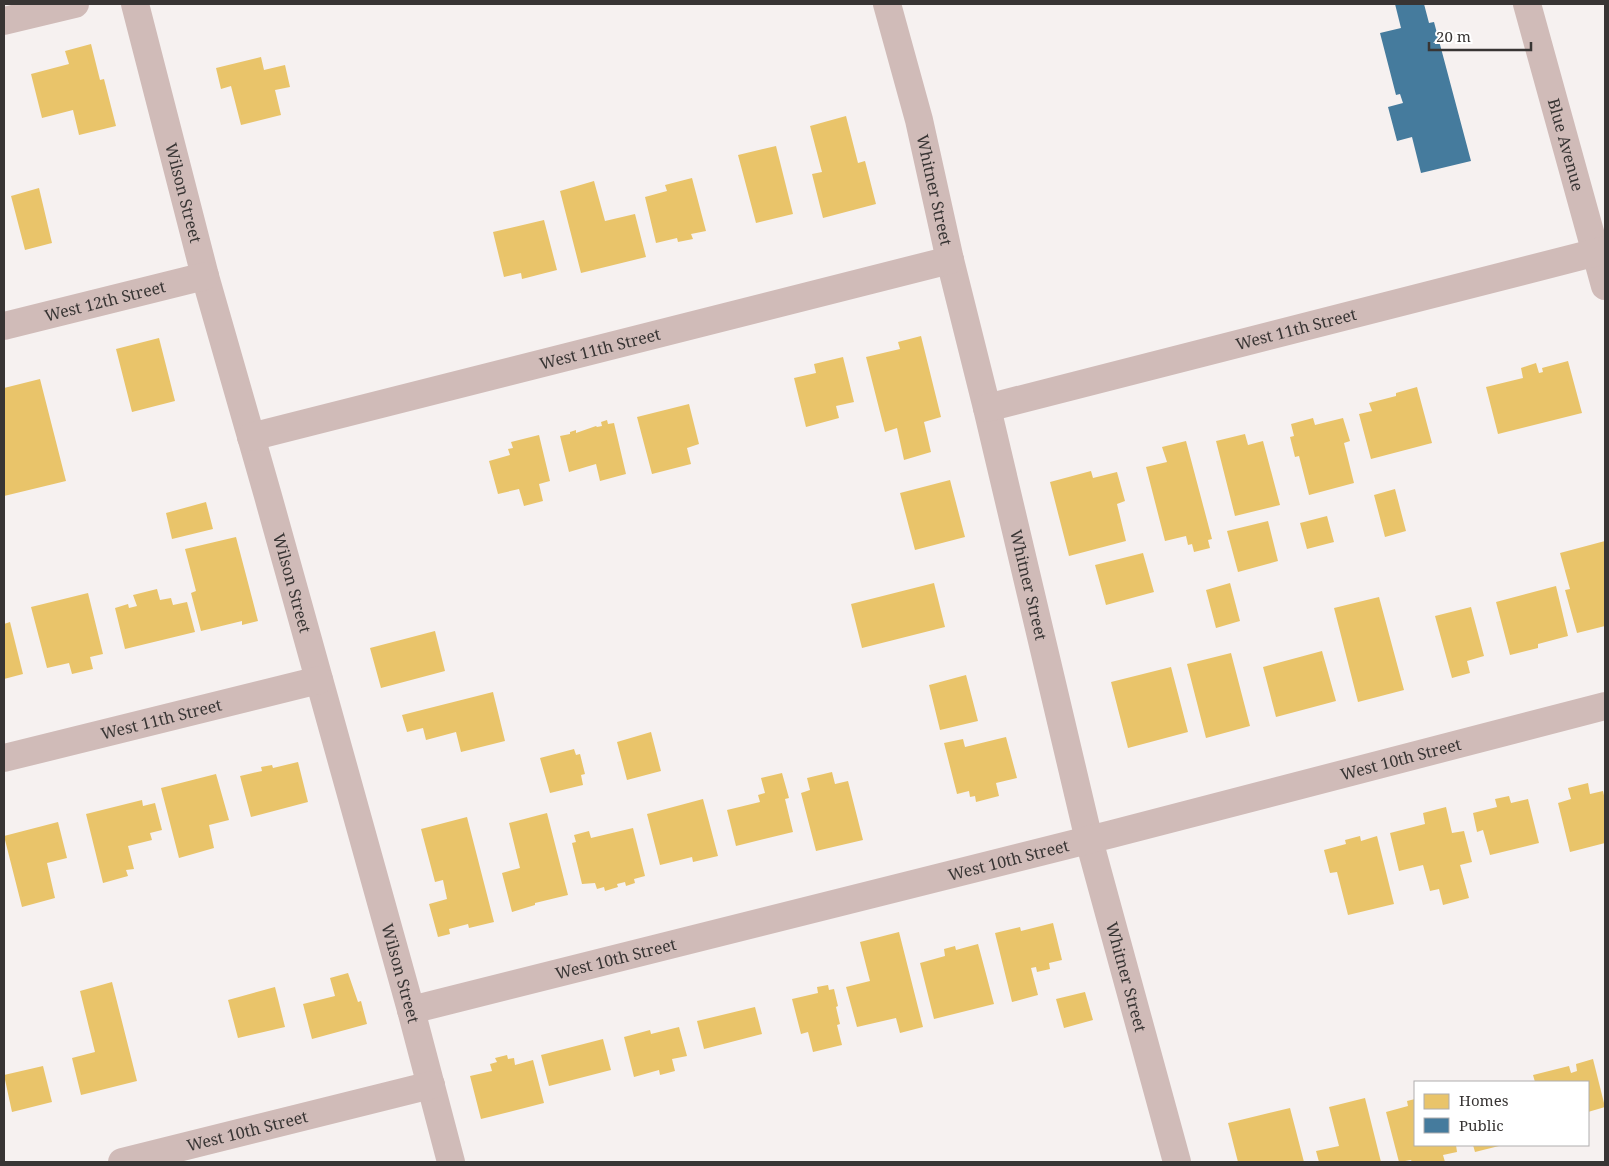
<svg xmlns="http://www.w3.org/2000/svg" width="1609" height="1166" viewBox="0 0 1609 1166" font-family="'Noto Serif',serif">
  <rect width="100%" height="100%" fill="#f6f1f0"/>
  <!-- homes -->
  <path fill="#e9c46a" d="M91,44L100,80L104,79L116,126L79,135L73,110L42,118L31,74L69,64L65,51Z
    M261,57L264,70L285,65L290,87L275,90L281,115L241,125L231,86L221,89L216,68Z
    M846,116L858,163L865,161L876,204L823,218L812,174L822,172L810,126Z
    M776,146L793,214L756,223L738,155Z
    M692,178L706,231L691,234L693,239L678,242L677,238L656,243L645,197L667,191L665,185Z
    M594,181L605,221L635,214L646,257L581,273L560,191Z
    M39,188L52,243L25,250L11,196Z
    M544,220L557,270L522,279L521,273L504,277L493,232Z
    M921,336L941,417L924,422L931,452L904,460L897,428L885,432L866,357L900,349L898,342Z
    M159,338L175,401L132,412L116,349Z
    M843,357L854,402L836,406L839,418L806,427L794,378L816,373L814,364Z
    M1568,361L1582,413L1498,434L1486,387L1523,378L1521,368L1536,363L1539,373L1543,372L1542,368Z
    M40,379L66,481L4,496V388Z
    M1417,387L1432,443L1371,459L1359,414L1372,411L1369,403L1396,396V393Z
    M689,404L699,444L687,448L691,464L652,474L637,417Z
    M1313,418L1315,425L1343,418L1350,441L1344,443L1354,483L1309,495L1299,456L1295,457L1290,437L1294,436L1291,424Z
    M607,420L608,424L614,423L626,474L600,481L596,464L569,472L560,436L570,434V432L576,430V433L596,426L597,427L602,426L601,422Z
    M1245,434L1248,445L1263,441L1280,505L1235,516L1216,441Z
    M539,435L550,481L539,484L543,501L524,506L519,489L498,494L489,461L510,455L508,449L513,448L511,442Z
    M1186,441L1212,539L1208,540L1210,548L1194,552L1192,544L1188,545L1186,536L1165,541L1146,467L1167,462L1162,447Z
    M1091,471L1093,478L1117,472L1125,501L1117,504L1126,541L1069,556L1050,482Z
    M950,480L965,537L915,550L900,493Z
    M1395,489L1406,531L1385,537L1374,495Z
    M206,502L213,529L172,539L166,513Z
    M1327,516L1334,542L1307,549L1300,523Z
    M1268,521L1278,561L1238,572L1227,531Z
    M236,537L258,621L242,625V621L201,631L191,593L196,591L185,549Z
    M1605,541V626L1577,633L1565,590L1570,589L1560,553Z
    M1143,553L1154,592L1106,605L1095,565Z
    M934,583L945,627L862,648L851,604Z
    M1230,583L1240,621L1216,628L1206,590Z
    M1556,586L1568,636L1538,644V648L1510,655L1496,602Z
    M157,589L160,600L171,598L173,605L187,602L195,632L125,649L115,608L128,604L129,608L137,606L133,595Z
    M88,593L103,654L90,657L93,669L72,674L69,663L47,668L31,607Z
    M1379,597L1404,690L1358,702L1334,608Z
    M1471,607L1484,656L1467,661L1470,673L1452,678L1435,616Z
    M10,622L23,674L4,679V624Z
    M435,631L445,671L381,688L370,648Z
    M1322,651L1336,701L1276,717L1263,667Z
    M1231,653L1250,726L1206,738L1187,664Z
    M1171,667L1188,732L1128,748L1111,682Z
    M966,675L978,721L940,730L929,685Z
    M493,692L505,741L461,752L456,732L426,740L423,728L407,732L402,715Z
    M651,732L661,771L627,780L617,742Z
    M1006,737L1017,778L996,783L999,796L976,802L975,796L970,797L969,791L957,794L944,743L963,739L965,747Z
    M574,749L576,755L580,754L585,774L581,775L583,785L550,793L540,758Z
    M298,762L308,802L251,817L240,776L262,771L261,767L272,765L273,768Z
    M832,772L835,784L848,781L863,840L816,851L801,793L810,790L807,778Z
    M782,773L789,798L785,799L793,832L736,846L727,810L760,802L758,795L765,793L761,778Z
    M216,774L229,820L209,825L214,848L179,858L161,788Z
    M1588,783L1590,794L1603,791L1605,800V843L1570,852L1558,803L1571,799L1568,788Z
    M1509,796L1511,803L1528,799L1539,843L1490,855L1483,830L1477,832L1473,813L1497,807L1495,799Z
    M703,799L718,856L693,862L692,857L660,865L647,814Z
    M142,800L143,806L155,803L162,830L150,833L152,840L128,846L134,869L126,870L128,876L103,883L86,814Z
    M1446,807L1452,833L1464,831L1472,862L1460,865L1469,898L1443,905L1439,889L1430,891L1423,865L1399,871L1390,833L1425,824L1423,813Z
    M547,813L568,895L535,903V905L512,912L502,873L520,868L509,823Z
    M467,817L494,922L469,928L468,924L449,929L450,934L438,937L429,904L447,899L443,880L435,882L421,829Z
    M58,822L67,858L47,863L55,898L22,907L4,836Z
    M633,828L645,876L634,879L635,883L626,886L625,882L617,884L618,887L605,891L604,887L597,889L595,883L582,884L572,843L576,842L574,835L589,831L591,838Z
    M1360,836L1361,841L1377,836L1394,904L1348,915L1337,872L1330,873L1324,850L1346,844L1345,840Z
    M1053,923L1062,960L1049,963L1050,969L1037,972L1036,967L1031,968L1038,995L1012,1002L995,933L1020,927L1021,931Z
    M899,932L923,1027L900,1033L896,1018L857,1027L846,987L870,981L860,942Z
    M978,944L994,1004L934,1019L920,963L945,956L944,949L955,946L956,950Z
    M348,973L358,1002L361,1001L367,1024L312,1039L303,1004L335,996L330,978Z
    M112,982L137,1081L81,1095L72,1058L95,1052L80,991Z
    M828,985L829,990L834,989L838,1006L836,1007L840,1024L837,1025L842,1045L813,1052L808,1032L801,1034L792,999L818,993L817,987Z
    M275,987L285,1027L238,1038L228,1000Z
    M1085,992L1093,1020L1064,1028L1056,999Z
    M755,1007L762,1034L704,1049L697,1021Z
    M679,1027L687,1056L672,1059L675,1071L660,1075L659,1070L634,1077L624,1037L650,1030L651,1034Z
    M603,1039L611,1070L549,1086L541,1055Z
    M507,1055L508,1059L514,1058L515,1065L533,1060L544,1103L481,1119L470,1076L492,1071L490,1064L497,1062L495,1058Z
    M1593,1059L1605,1107L1588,1112V1082H1535L1533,1075L1569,1066L1571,1073L1577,1071L1576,1064Z
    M43,1066L52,1102L12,1112L4,1075Z
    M1365,1098L1381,1162H1319L1316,1151L1339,1146L1329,1107Z
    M1415,1099V1145H1456L1457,1152L1443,1155L1445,1162H1412L1411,1160L1399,1162L1386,1112L1408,1106L1407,1101Z
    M1290,1108L1304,1162H1238L1228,1123Z
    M1473,1145H1503L1475,1152Z"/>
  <!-- public -->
  <path fill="#457b9d" d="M1395,4H1424L1429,23L1434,22L1471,161L1421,173L1412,137L1397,141L1388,107L1403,103L1400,94L1396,95L1380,33L1401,28Z"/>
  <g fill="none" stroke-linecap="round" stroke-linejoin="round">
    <!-- minor -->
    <g stroke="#d0bbb8" stroke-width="28">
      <path id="s1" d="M135,4L205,276L268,496L411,1010L451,1162"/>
      <path id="s2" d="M887,4L919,120L950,260L987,408L1089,840L1177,1162"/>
      <path id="s3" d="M1527,4L1605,286"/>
      <path d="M4,21L75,4"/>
      <path id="s4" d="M4,326L205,276"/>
      <path id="s5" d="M987,408L1605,250"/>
      <path id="s6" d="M251,437L950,260"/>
      <path id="s7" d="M4,758L319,680"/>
      <path id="s8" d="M411,1010L1112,834L1605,706"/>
      <path id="s9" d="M122,1162L431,1085"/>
    </g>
  </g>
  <g text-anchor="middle" stroke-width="5" stroke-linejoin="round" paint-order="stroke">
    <!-- street labels -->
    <g font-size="16" fill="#383534" stroke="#fff">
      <text dy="6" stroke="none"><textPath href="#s3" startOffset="146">Blue Avenue</textPath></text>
      <text dy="6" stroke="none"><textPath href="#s2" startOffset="192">Whitner Street</textPath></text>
      <text dy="6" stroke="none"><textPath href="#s1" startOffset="195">Wilson Street</textPath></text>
      <text dy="6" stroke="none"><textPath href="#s4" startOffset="104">West 12th Street</textPath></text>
      <text dy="6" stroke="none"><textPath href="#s5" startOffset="319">West 11th Street</textPath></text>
      <text dy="6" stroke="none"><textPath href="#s6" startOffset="360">West 11th Street</textPath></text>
      <text dy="6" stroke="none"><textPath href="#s1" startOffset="600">Wilson Street</textPath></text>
      <text dy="6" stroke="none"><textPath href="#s2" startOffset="598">Whitner Street</textPath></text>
      <text dy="6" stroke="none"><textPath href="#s7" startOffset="162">West 11th Street</textPath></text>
      <text dy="6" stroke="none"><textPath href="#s8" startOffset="1021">West 10th Street</textPath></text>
      <text dy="6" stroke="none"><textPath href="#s8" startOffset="616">West 10th Street</textPath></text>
      <text dy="6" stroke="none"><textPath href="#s8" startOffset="211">West 10th Street</textPath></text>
      <text dy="6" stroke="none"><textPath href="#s1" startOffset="1005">Wilson Street</textPath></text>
      <text dy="6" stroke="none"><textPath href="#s2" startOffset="1002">Whitner Street</textPath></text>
      <text dy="6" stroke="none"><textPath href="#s9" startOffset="129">West 10th Street</textPath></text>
    </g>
  </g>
  <!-- border -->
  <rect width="1609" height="1166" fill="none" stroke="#383534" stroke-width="10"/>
  <!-- legend -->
  <rect x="1414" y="1081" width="175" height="65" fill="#ffffff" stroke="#afaeae"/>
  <rect x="1424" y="1094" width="25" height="15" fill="#e9c46a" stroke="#afaeae"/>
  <text x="1459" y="1106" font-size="15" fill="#383534">Homes</text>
  <rect x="1424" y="1118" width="25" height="15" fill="#457b9d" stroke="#afaeae"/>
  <text x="1459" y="1131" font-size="15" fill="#383534">Public</text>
  <!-- scale -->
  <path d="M1429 42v8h102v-8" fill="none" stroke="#383534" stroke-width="2.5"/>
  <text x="1436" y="42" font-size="15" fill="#383534" stroke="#ffffff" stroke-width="4" paint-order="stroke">20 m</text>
</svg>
